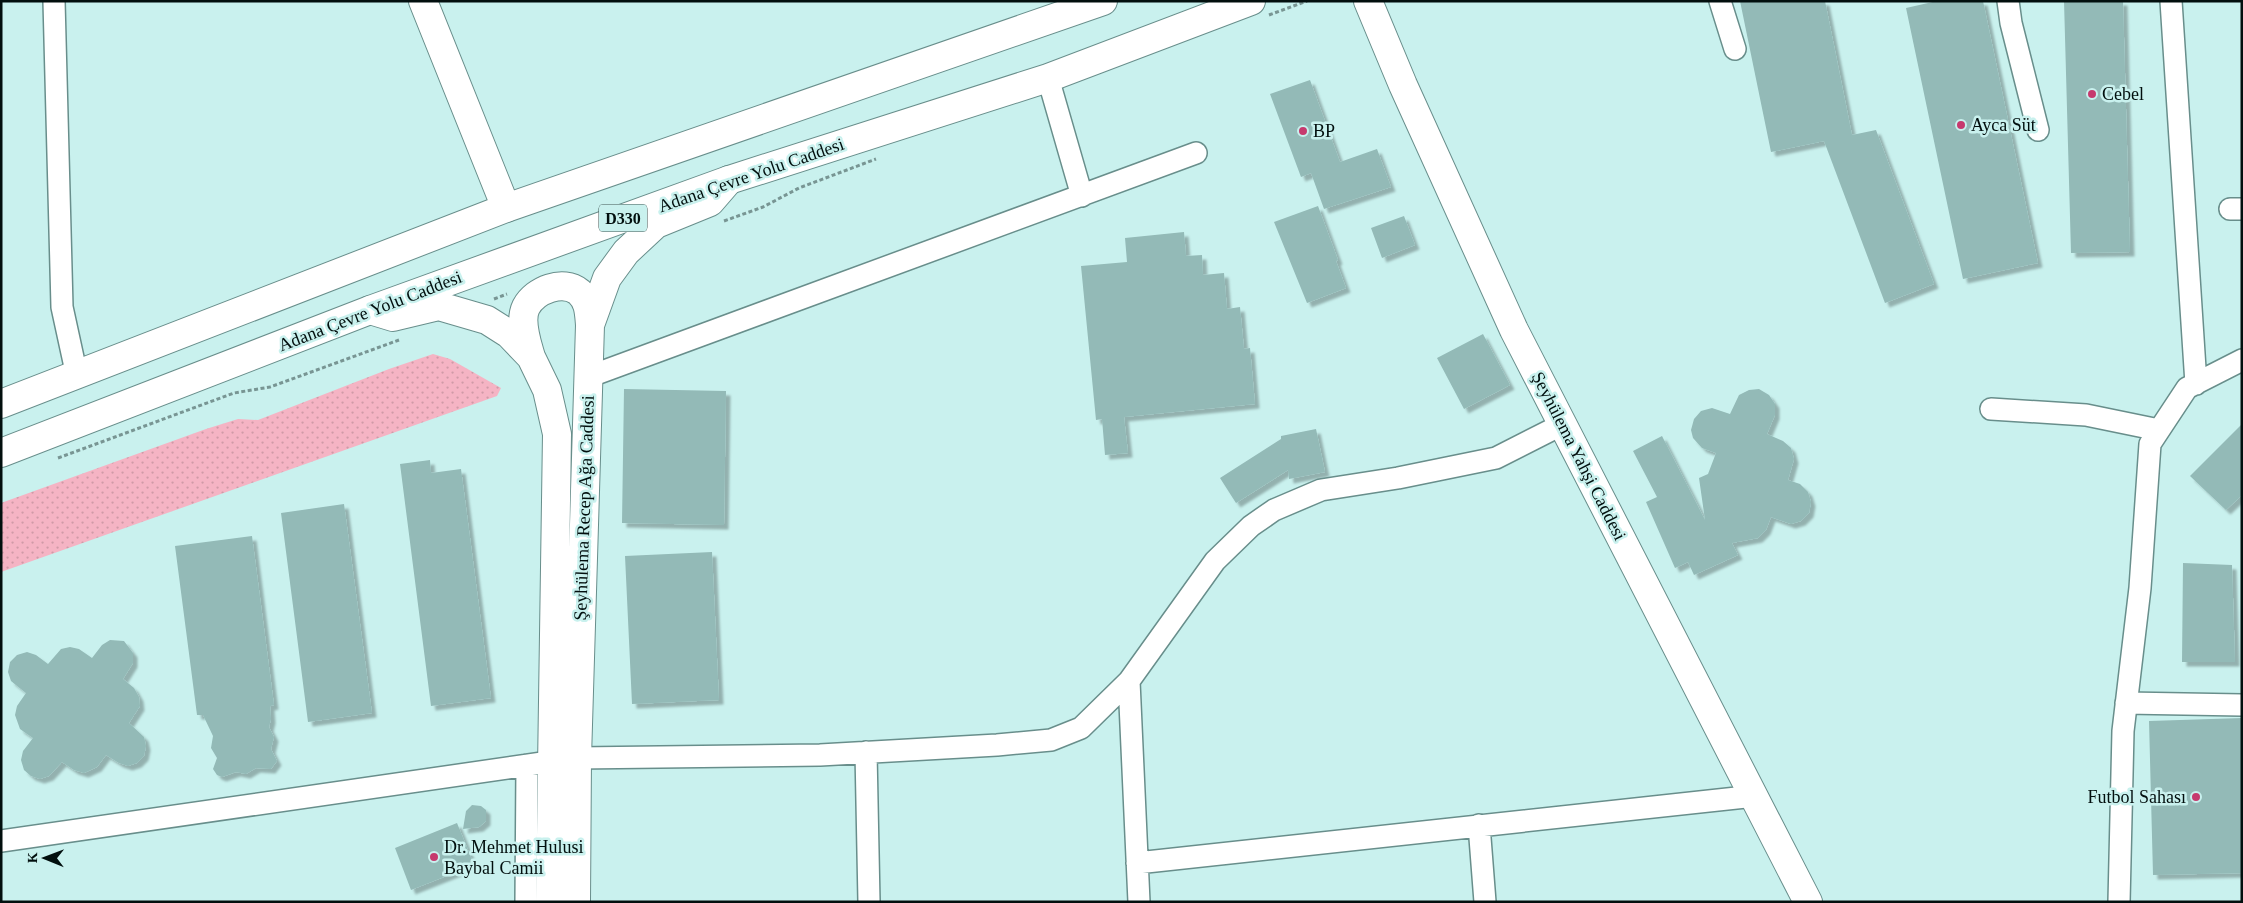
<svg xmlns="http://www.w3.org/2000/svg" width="2243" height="903" viewBox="0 0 2243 903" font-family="Georgia,serif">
  <defs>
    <pattern id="grass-dots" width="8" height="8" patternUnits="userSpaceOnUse" patternTransform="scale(1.25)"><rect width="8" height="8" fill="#f5b4c4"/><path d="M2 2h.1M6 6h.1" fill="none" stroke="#d09aa7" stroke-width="1.8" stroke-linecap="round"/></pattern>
    <filter id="shadow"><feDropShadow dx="4.5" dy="4.5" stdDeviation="1" flood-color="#0004"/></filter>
  </defs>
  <rect width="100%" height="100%" fill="#c9f1ee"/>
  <!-- grass -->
  <path fill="url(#grass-dots)" d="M433,354L450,359L501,388L497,396L1,572V503L206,429L238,419L258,420L389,369Z"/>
  <!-- building -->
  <path fill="#93bab7" filter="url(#shadow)" d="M1740,1H1825L1852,135L1876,130L1934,284L1885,303L1824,141L1771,152Z
    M1937,1H1983L2038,263L1963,279L1906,8Z
    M2064,1H2123L2130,252L2071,253Z
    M1310,80L1340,162L1377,149L1391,187L1324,209L1311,173L1301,177L1270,94Z
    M1318,206L1338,260L1336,261L1346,288L1307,303L1274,222Z
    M1404,216L1415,245L1382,258L1371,228Z
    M1184,232L1186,256L1202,255L1203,275L1224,273L1227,309L1240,307L1244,349L1250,348L1255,404L1124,417L1128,453L1105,455L1102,419L1096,420L1081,266L1127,262L1125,238Z
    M1483,334L1510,385L1464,409L1437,358Z
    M624,389L726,391L724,525L622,523Z
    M1759,389L1769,395L1775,404V415L1767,434L1783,441L1791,448L1794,459L1788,480L1800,484L1808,492L1811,502L1809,513L1801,521L1791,524L1771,517L1766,530L1758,538L1732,543L1738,555L1694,575L1688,562L1675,568L1646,502L1657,497L1633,451L1662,436L1705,520L1699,478L1708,474L1716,453L1702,448L1693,438L1691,430L1694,419L1701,411L1712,408L1730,414L1739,395L1749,390Z
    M2242,424V495L2226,510L2190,476Z
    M1316,429L1325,472L1289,479L1288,470L1236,503L1220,478L1281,439V436Z
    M430,460L431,473L461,469L491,698L431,706L400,464Z
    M344,504L372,713L308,722L281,513Z
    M252,536L274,705L270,706L271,719L269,727L274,737L271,749L277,761L271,769L256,768L246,774L236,772L222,777L217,775L213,769L217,758L211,748L213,736L203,715H197L175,546Z
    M712,552L719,700L632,704L625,556Z
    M2183,563L2232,565L2235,662H2182Z
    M110,640L124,641L133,653V663L123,679L134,688L139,697L140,706L129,723L144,737L146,746L144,756L137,763L128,766L119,763L106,755L97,767L84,773L74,770L62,762L49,776L40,779L31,776L24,770L21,760L23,751L33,738L20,729L15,715L17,706L26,693L11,681L8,672L10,662L17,655L27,652L36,655L48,664L61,649L70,647L79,649L92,658L102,645Z
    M2242,718V873L2153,875L2149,721Z
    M472,805L481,806L486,810V821L479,827L463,829L466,811Z
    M457,823L474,865L411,890L395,848Z"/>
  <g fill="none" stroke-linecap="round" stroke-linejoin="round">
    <defs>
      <path id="street" d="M54,1L62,307L77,376
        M1720,1L1735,49
        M2008,1L2011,23L2038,130
        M2171,1L2196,384
        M1048,78L1082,196
        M2230,209H2242
        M588,377L1196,153
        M1991,409L2086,415L2159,430
        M1129,681L1139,902
        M2126,703L2242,705
        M866,752L869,902
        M1479,825L1485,902
        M1,841L577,758L820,755L997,745L1051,740L1081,728L1129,681L1215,561L1251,526L1274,510L1321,490L1398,478L1496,458L1563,424
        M1137,863L1755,796
        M526,902L527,765
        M2119,902L2123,731L2140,588L2150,444L2187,388L2242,360"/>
      <path id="secondary" d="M423,1L506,208
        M1368,1L1403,85L1514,330L1808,902
        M370,310L393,317L439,306L487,320L509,334L531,357L547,390L557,434L550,902
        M531,357C527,343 519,321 526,307C535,290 563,279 579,292C589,301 589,313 590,325
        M576,902L577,758L590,325L607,278L626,252L656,224L710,202L729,180"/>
      <path id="highway" d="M1,404L506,208L1103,1
        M1,453L370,310L729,180L1048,78L1251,1"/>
    </defs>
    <!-- street casing -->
    <use href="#street" stroke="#688e8b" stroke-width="24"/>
    <!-- secondary casing -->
    <use href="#secondary" stroke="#688e8b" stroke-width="30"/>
    <!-- highway casing -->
    <use href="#highway" stroke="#688e8b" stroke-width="30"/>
    <!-- path -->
    <path stroke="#789593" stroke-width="3" stroke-dasharray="4 2.5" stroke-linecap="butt" d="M1269,15L1307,1
      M724,221L763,207L799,188L876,159
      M494,299L507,294
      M58,458L234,393L270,387L399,340"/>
    <!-- street -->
    <use href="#street" stroke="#fff" stroke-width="21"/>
    <!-- secondary -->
    <use href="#secondary" stroke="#fff" stroke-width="28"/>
    <!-- highway -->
    <use href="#highway" stroke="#fff" stroke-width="28"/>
  </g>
  <!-- markers -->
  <g fill="#c63a6e" stroke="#c9f1ee" stroke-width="2">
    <circle cx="2092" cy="94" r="5"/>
    <circle cx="1961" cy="125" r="5"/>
    <circle cx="1303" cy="131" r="5"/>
    <circle cx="2196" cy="797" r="5"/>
    <circle cx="434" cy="857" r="5"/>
  </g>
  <g text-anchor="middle" stroke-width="5" stroke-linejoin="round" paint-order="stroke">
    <!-- shield labels -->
    <rect fill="#c9f1ee" stroke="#3e5351" stroke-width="1" x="599" y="204.5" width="48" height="27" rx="4"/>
    <g font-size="16" font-weight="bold" fill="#020f0e">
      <text x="623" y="224">D330</text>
    </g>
    <!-- poi labels -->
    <g font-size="18" fill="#020f0e" stroke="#c9f1ee" text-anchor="start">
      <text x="2102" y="100">Cebel</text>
      <text x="1971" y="131">Ayca Süt</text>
      <text x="1313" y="137">BP</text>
      <text x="2186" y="803" text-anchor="end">Futbol Sahası</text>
      <text x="444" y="853">Dr. Mehmet Hulusi<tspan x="444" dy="21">Baybal Camii</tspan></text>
    </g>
    <!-- street labels -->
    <g font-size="18" fill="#020f0e" stroke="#c9f1ee">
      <text transform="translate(751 175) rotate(-19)" y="6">Adana Çevre Yolu Caddesi</text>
      <text transform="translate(370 311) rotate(-21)" y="6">Adana Çevre Yolu Caddesi</text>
      <text transform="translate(1579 456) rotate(63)" y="6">Şeyhülema Yahşi Caddesi</text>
      <text transform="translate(584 508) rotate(-88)" y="6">Şeyhülema Recep Ağa Caddesi</text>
    </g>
  </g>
  <!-- border -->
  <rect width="2243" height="903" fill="none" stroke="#020f0e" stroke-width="5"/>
  <!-- north arrow -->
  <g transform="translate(45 858) rotate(271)" stroke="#c9f1ee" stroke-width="4" paint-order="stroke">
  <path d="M0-4L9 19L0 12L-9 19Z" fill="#020f0e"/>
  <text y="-8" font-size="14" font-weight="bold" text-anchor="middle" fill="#020f0e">K</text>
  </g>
</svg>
